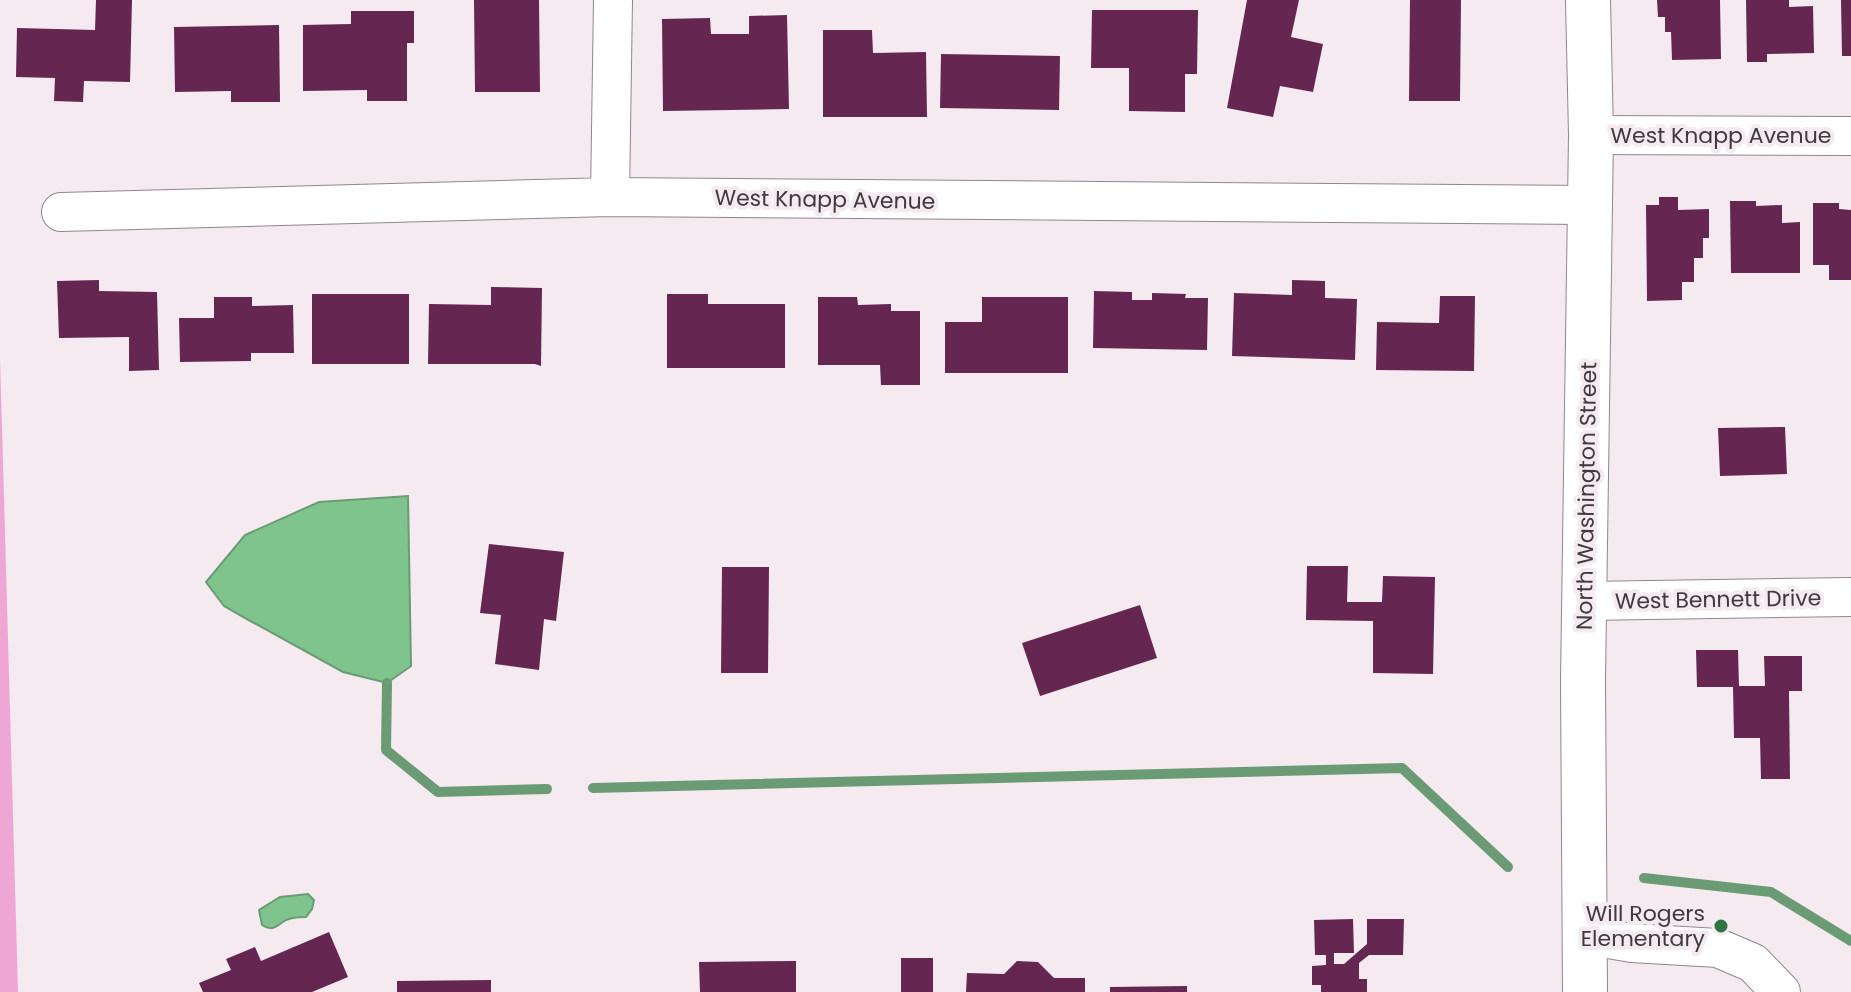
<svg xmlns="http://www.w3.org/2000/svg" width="1851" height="992" viewBox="0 0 1851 992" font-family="Poppins,sans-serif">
  <rect width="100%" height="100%" fill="#f4eaf0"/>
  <!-- green -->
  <path fill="#eea7d4" d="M0,357L18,992H0Z"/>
  <!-- water -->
  <path fill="#7ec48c" stroke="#6b9b74" stroke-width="2" d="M408,496L411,666L387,683L343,672L245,618L224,606L206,582L245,535L319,502Z
    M308,894L314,900L312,909L306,917C299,917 292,917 286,920C276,926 273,932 262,925L259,910L280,897Z"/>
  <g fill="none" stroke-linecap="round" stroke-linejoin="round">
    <!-- stream -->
    <path stroke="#6b9b74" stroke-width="10" d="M387,683L386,750L438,792L547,789
      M593,788L1402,768L1508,867
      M1644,878L1771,892L1851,941"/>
  </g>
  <!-- building -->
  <path fill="#652652" d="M96,0H132L130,82L84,81L83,102L54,101L55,78L16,77L17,28L95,30Z
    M474,0H539L540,92H475Z
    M1247,0H1299L1291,37L1323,44L1313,92L1280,86L1273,117L1227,108Z
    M1410,0H1461L1460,101H1409Z
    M1657,0H1720L1721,59L1672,60L1671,32H1665V17H1658Z
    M1746,0H1789V7L1813,6L1814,53L1767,54V62H1747Z
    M1841,0H1851V56H1842Z
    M1092,10H1198L1197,74H1185V112L1129,111V68H1091Z
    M351,11H414V43H407V101H367V90L303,91V25L351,24Z
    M787,15L789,109L663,111L662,19L710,18L711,34H749V16Z
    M279,25L280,102H231V91L175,92L174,27Z
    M823,30H872L873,53L926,52L927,117H823Z
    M941,54L1060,56L1059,110L940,108Z
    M1659,197H1678V210L1709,209V238H1703V258H1694V282H1682V300L1647,301L1646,205H1659Z
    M1730,201H1756V206L1782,205V223L1800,222V273H1731Z
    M1813,203H1839V209L1851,210V280H1829V265H1813Z
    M99,280V291L157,292L159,370L129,371V337L59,338L57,281Z
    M1292,280L1325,281V298L1357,299L1355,360L1232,356L1234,293L1292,295Z
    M491,287L542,288L541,366L535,364H428L429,304L491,305Z
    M1094,291L1132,292V300H1152V293L1186,294L1185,298H1208L1207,350L1093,348Z
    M312,294H409V364H312Z
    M667,294H708V304H785V368H667Z
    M1440,296H1475L1474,371L1376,370L1377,322L1439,323Z
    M214,297H252V306L293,305L294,353H251V361L180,362L179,318H214Z
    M818,297H857L858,305L891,304V311H920V385H881L880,365H818Z
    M982,297H1068V373H945V322H982Z
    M1785,427L1787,474L1720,476L1718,428Z
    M489,544L564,552L556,621L544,619L539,670L495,664L501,615L480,613Z
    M1307,566H1348L1347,602H1382L1383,576L1435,577L1433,674L1373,673V621L1306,620Z
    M722,567H769L768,673H721Z
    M1140,605L1157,658L1040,696L1022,643Z
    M1696,650H1738L1739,686H1765L1764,656H1802V691H1789L1790,779H1761L1760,738H1734L1733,687H1697Z
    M1353,919L1354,953H1334V964H1344L1367,944V919H1404L1403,955H1369L1359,963V979H1367V992H1321V985H1312V966L1326,965V955H1315L1314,920Z
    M329,932L348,977L312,992H203L199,983L231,970L226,959L255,947L261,961Z
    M901,958H933V992H901Z
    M796,961V992H700L699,962Z
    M1017,961L1038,962L1054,978H1085V992H966L967,973L1004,974Z
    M491,980V992H397V981Z
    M1187,986V992H1110V987Z"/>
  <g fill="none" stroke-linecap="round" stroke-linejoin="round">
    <defs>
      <path id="minor" d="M1591,135L1851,136
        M610,197L613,0
        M61,212L610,197L1589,205
        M1585,601L1851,597
        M1585,935L1632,943L1718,948L1753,963L1781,992"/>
      <path id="major" d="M1585,992L1583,680L1591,135L1588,0"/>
    </defs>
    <!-- minor casing -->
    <use href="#minor" stroke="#90878c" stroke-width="40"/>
    <!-- major casing -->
    <use href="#major" stroke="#90878c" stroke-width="46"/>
    <!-- minor -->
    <use href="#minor" stroke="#fff" stroke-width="38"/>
    <!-- major -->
    <use href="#major" stroke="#fff" stroke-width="44"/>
  </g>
  <!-- markers -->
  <circle fill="#2f7541" stroke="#f4eaf0" stroke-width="3" cx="1721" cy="926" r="8"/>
  <g text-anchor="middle" stroke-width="8" stroke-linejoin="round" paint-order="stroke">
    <!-- street labels -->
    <g font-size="22" fill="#3e3a3d" stroke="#f4eaf0">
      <text x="1721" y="143">West Knapp Avenue</text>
      <text transform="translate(825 199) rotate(1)" y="8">West Knapp Avenue</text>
      <text transform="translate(1586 496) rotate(-89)" y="8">North Washington Street</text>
      <text transform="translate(1718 599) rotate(-1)" y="8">West Bennett Drive</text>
    </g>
    <!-- poi labels -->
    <g font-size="22" fill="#3e3a3d" stroke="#f4eaf0" text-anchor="end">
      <text x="1705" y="921">Will Rogers<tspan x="1705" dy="25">Elementary</tspan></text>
    </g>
  </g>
</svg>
